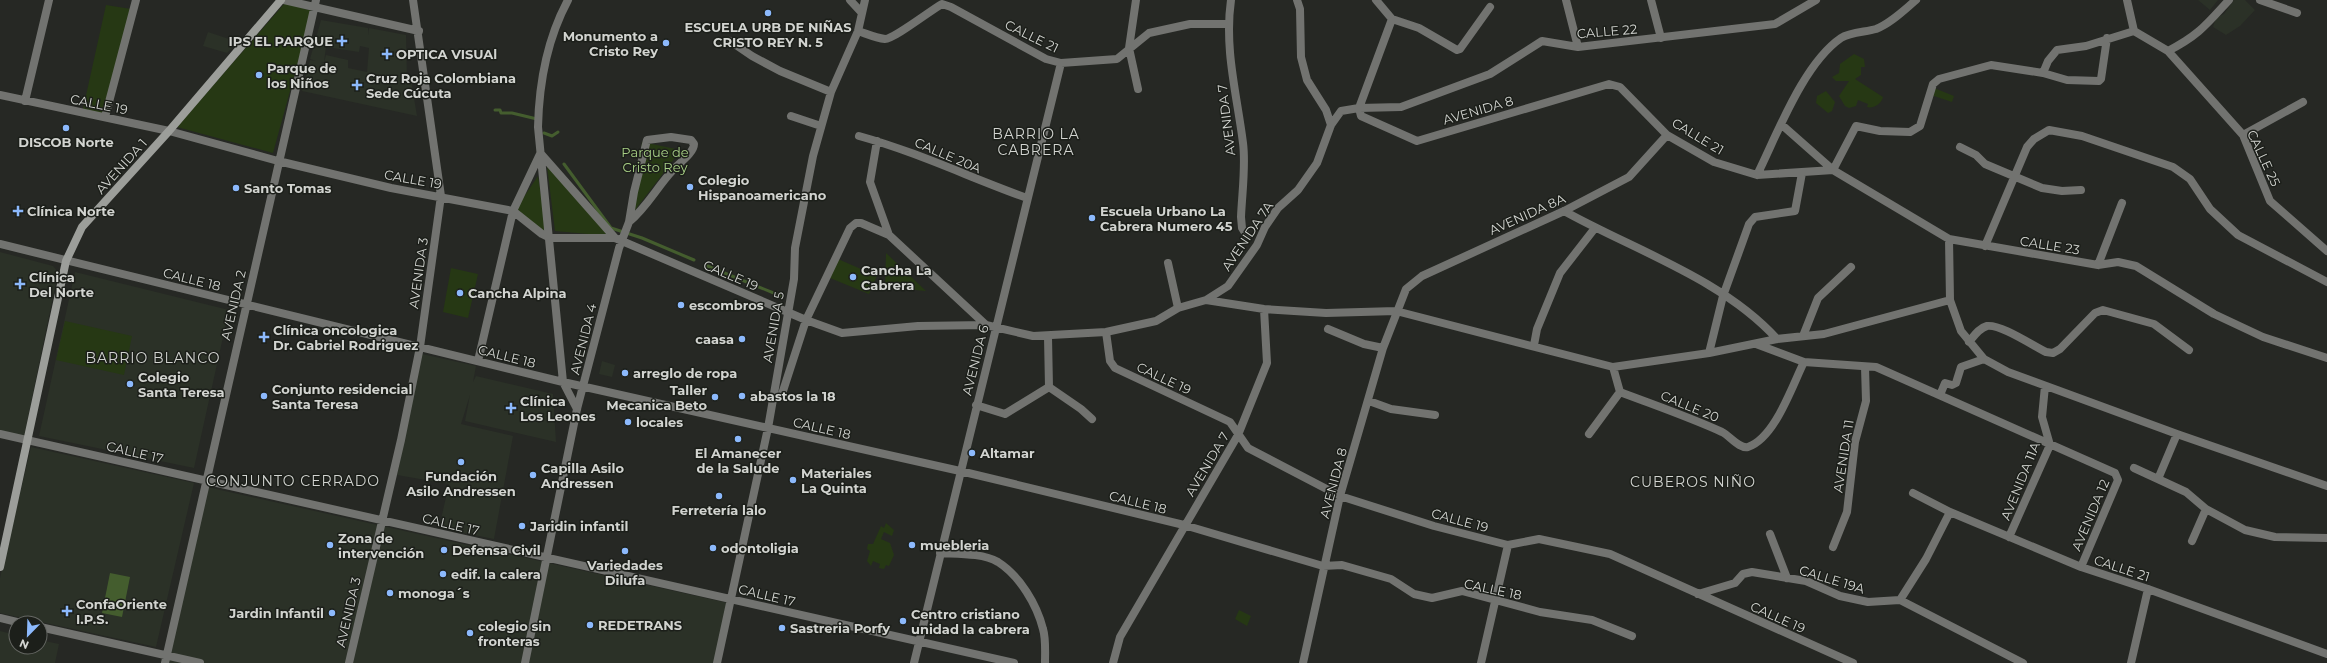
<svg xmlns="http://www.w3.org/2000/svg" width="2327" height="663" viewBox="0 0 2327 663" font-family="Montserrat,sans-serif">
  <rect width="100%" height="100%" fill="#262824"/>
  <!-- built -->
  <path fill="#2b3127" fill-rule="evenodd" d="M2198,0H2218L2210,10Z
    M2234,0H2245L2255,10L2240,26L2226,35L2213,27L2216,18L2224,14Z
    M321,20L368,28V35L369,28L406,35L407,79L411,80L417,116L302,91L310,60L316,61L310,59ZM360,46L369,48L367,72L348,68V60L326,55L324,63L321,62H324L326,47L359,52Z
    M208,32L238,42L227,53L203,46Z
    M0,252L53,266L58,272L24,437L0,432Z
    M75,272L229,310L194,468L39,436Z
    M422,354L476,366L473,382L476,376L553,394L556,442L465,421L470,395L461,424L513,436L494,539L439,528L449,484L397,475Z
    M602,361L615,365L612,377L599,374Z
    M31,447L194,483L156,647L0,613V578Z
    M207,487L728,603L714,663H166Z
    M0,631L16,635V647H40V640L59,644L55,663H0Z"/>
  <!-- green -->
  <path fill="#263814" d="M285,3L312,11L273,153L177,127Z
    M106,5L131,9L105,114L83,109Z
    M1854,54L1864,59L1865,67H1861V75L1855,79L1883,97C1882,103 1874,109 1867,107L1868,104L1858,100L1856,106L1849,108L1845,106L1839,96L1849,81H1836L1832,77L1839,73L1840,64Z
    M1934,88L1954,96L1952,102L1931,95Z
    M1826,91L1835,102L1832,111L1828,113L1816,103L1817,96Z
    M642,142L681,150L632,214Z
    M547,166L610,236L555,231Z
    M538,176L547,234L515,210Z
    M886,253L926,291L885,287Z
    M838,259L877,276L869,294L830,278Z
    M451,268L478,274L468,318L443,312Z
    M65,321L132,336L124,375L56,360Z
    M886,523L894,530L892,536L884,532L881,539L890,543L894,555L889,566L886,565L884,569L879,568L880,564L873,561L871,566L867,561L870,551L867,549L868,544H873L881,526L884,528Z
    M1239,610L1251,616L1247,626L1235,619Z"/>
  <!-- water -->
  <path fill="#445d2e" d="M110,573L130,577L122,617L102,613Z"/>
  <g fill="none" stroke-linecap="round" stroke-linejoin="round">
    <!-- stream -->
    <path stroke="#445d2e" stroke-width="3" d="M495,110H500L501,113H512L537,119V121
      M544,133L552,136L558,132
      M564,164L611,228L642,238L694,260
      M705,265L781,296"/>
    <!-- street -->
    <path stroke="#727370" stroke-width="8" d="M284,0L419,31
      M568,0C547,39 539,83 538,127L563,382L577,409
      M850,0L862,13
      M1136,0L1129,48L1138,89
      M1231,0C1224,49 1237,95 1243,143C1246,166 1242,193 1241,217L1242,228L1247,236
      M1297,0L1300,9L1301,57L1307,80L1326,110L1331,125
      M1376,0L1392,19L1419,28L1457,50L1460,49L1490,7
      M1566,0L1578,47
      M1651,0L1661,38
      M2127,0L2134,31
      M2260,0L2297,13
      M858,31C867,34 876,38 885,39C894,39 931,10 942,4L951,7L1046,59L1061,63L1117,59L1149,33L1190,24H1227
      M730,41L752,56L780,71L831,92
      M2168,51L2243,135L2270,201L2327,251
      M2043,73L2067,80L2099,81L2101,79L2107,38
      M0,95L169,131L278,161L391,188L513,211L542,234L550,238H615L806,320L842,333L918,326L986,325L1033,336L1106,332L1156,321L1178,308L1206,300L1264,309L1326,313L1396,311L1613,367L1709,353L1777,339L1824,334L1950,300
      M25,101L49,0
      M1359,108L1361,116L1417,141L1609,84L1620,87L1667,135L1714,162L1757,175L1833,170L1856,126L1880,131L1910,132L1920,126L1933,84L1939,79L1991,65L2043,73L2048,61L2057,50L2086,46L2134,31L2168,51C2199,35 2206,25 2229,0
      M1359,108L1392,19
      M791,116L821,126
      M105,117L136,0
      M1782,125L1833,170L1949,239L2098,265L2118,262L2136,266L2214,314L2263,337L2327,358
      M2243,135L2303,102
      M859,136C917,152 971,178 1027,198
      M877,141L870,182L889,235
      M1960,147L1976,155L1985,164L2042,188L2062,191L2081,190
      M541,154L615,238
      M1757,175C1777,135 1803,64 1841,38C1850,32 1866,32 1876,29C1891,23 1904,10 1916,0
      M1564,211C1634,250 1723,279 1777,339
      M1949,239L1950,300L1961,331L1984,359L2008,372L2177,434L2327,486
      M0,244L563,382L960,471L1184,525L1323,566L1342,565L1391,579L1414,594L1432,598L1462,591L1540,612L1592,620L1632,636
      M1985,246L2027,147L2034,139L2049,130L2082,136L2173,167L2190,179L2210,209L2238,235L2327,282
      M1168,263L1178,308
      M2098,265L2122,203
      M1206,300L1228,286L1257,245L1265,227L1278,208L1298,190L1317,163L1331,125L1341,111L1359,108L1401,107L1490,74L1542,41L1578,47L1775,24L1816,0
      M1328,329L1364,344L1383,348
      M1106,332L1110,361L1115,368L1230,422L1248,448L1340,496L1434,526L1508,545L1539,539L1610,554L1853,663
      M1803,336L1818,298L1851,267
      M1048,337L1049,387
      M1969,342C1974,336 1979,328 1987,326C2001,324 2033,346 2046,352L2053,353L2060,349L2095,313L2103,310L2154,324L2189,350
      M1756,344L1804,362L1876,367L2115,473L2118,480L2081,567
      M1534,345L1537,329L1560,273L1595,228
      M1709,353L1723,296L1749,224L1755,217L1795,211L1802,173
      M478,361L513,211L540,154
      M1613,367L1620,392
      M1049,387L1081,409L1092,419
      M1620,392C1654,405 1689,417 1722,432C1730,436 1739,449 1748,447C1775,438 1792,386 1804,362
      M1940,395L1945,383L1952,385L1956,383L1961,367L1984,359
      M773,400L782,394L806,320L850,228L856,223H861L889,235L986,325
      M1369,401L1391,409L1435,415
      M976,405L1005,414L1049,387
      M0,434L1014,663
      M1589,434L1620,392
      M2134,468L2186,492L2206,509L2192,541
      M2158,479L2177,434
      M1913,493L1950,512L2081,567L2148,589L2327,654
      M2206,509L2245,530L2275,537L2327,538
      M1770,534L1787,578
      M2009,537L2050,445L2042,417L2045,386
      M1833,547L1847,512L1855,442L1866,401L1865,367
      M940,553C957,554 983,553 998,562C1020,576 1037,605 1043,629C1046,639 1045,652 1045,663
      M1698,594L1735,583L1743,574L1752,572L1806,581L1840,596L1868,602L1900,600L2023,663
      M1900,600L1926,559L1950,512
      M0,618L21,623
      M40,627L200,663
      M165,663L316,0
      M349,663L401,440L420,347L441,196L413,0
      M525,663L577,409L619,248L629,222L634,192L647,140L671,137L691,140L694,144C694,153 679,163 673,170C657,187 647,207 629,222
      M717,663L768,428L794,279L795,248L813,156L831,92L858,31L865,0
      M914,663L1061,63
      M1113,663L1120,637L1238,435L1267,363L1264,309
      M1303,663L1340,496L1383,348L1406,289L1422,276L1564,211L1629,177L1667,135
      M1481,663L1508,545
      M2131,663L2148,589"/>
    <!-- secondary -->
    <path stroke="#9c9e9a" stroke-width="8" d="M0,567L66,261L82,227L169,131L281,0"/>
  </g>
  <!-- markers -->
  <g fill="#8cb9fc" stroke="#1c1f1a" stroke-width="1.5">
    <circle cx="768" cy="13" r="4"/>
    <path d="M340 35h4v4h4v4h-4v4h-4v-4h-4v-4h4z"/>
    <circle cx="666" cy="43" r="4"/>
    <path d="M385 48h4v4h4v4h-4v4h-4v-4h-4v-4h4z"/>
    <circle cx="259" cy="75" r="4"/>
    <path d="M355 79h4v4h4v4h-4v4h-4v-4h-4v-4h4z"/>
    <circle cx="66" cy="128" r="4"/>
    <circle cx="690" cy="187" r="4"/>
    <circle cx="236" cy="188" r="4"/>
    <path d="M16 205h4v4h4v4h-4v4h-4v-4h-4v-4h4z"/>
    <circle cx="1092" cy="218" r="4"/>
    <circle cx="853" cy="277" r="4"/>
    <path d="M18 278h4v4h4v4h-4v4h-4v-4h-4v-4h4z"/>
    <circle cx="460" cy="293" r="4"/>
    <circle cx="681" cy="305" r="4"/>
    <path d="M262 331h4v4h4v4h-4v4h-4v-4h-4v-4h4z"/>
    <circle cx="742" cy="339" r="4"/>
    <circle cx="625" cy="373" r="4"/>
    <circle cx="130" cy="384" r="4"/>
    <circle cx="264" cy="396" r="4"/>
    <circle cx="742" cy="396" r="4"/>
    <circle cx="715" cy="397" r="4"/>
    <path d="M509 402h4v4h4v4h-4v4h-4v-4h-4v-4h4z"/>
    <circle cx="628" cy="422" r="4"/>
    <circle cx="738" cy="439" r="4"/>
    <circle cx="972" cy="453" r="4"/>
    <circle cx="461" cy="462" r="4"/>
    <circle cx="533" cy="475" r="4"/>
    <circle cx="793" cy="480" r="4"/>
    <circle cx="719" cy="496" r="4"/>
    <circle cx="522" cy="526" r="4"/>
    <circle cx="330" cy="545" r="4"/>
    <circle cx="912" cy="545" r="4"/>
    <circle cx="713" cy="548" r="4"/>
    <circle cx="444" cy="550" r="4"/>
    <circle cx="625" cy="551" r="4"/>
    <circle cx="443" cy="574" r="4"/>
    <circle cx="390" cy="593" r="4"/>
    <path d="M65 605h4v4h4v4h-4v4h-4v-4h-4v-4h4z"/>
    <circle cx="332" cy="613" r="4"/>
    <circle cx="903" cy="621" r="4"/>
    <circle cx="590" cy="625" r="4"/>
    <circle cx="782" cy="628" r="4"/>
    <circle cx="470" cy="633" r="4"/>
  </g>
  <g text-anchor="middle" stroke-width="3" stroke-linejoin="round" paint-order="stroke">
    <!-- poi labels -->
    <g font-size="13" font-weight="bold" fill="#d2d4d0" stroke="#1c1f1a" text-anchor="start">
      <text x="768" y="32" text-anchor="middle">ESCUELA URB DE NIÑAS<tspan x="768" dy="15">CRISTO REY N. 5</tspan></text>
      <text x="658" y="41" text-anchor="end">Monumento a<tspan x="658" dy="15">Cristo Rey</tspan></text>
      <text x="333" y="46" text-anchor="end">IPS EL PARQUE</text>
      <text x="396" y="59">OPTICA VISUAl</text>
      <text x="267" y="73">Parque de<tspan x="267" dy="15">los Niños</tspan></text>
      <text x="366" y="83">Cruz Roja Colombiana<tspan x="366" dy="15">Sede Cúcuta</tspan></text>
      <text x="66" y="147" text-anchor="middle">DISCOB Norte</text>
      <text x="698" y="185">Colegio<tspan x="698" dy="15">Hispanoamericano</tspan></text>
      <text x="244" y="193">Santo Tomas</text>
      <text x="27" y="216">Clínica Norte</text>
      <text x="1100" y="216">Escuela Urbano La<tspan x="1100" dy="15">Cabrera Numero 45</tspan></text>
      <text x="861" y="275">Cancha La<tspan x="861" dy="15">Cabrera</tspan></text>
      <text x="29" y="282">Clínica<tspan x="29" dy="15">Del Norte</tspan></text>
      <text x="468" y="298">Cancha Alpina</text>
      <text x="689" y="310">escombros</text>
      <text x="273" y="335">Clínica oncologica<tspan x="273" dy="15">Dr. Gabriel Rodriguez</tspan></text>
      <text x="734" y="344" text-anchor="end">caasa</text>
      <text x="633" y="378">arreglo de ropa</text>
      <text x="138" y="382">Colegio<tspan x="138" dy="15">Santa Teresa</tspan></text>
      <text x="272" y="394">Conjunto residencial<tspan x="272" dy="15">Santa Teresa</tspan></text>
      <text x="707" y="395" text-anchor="end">Taller<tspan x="707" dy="15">Mecanica Beto</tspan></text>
      <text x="750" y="401">abastos la 18</text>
      <text x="520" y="406">Clínica<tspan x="520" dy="15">Los Leones</tspan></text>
      <text x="636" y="427">locales</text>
      <text x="738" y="458" text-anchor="middle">El Amanecer<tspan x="738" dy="15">de la Salude</tspan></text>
      <text x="980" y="458">Altamar</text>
      <text x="541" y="473">Capilla Asilo<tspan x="541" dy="15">Andressen</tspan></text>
      <text x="801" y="478">Materiales<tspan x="801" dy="15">La Quinta</tspan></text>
      <text x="461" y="481" text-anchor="middle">Fundación<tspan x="461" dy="15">Asilo Andressen</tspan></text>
      <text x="719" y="515" text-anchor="middle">Ferretería lalo</text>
      <text x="530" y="531">Jaridin infantil</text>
      <text x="338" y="543">Zona de<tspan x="338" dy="15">intervención</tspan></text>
      <text x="920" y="550">muebleria</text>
      <text x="721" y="553">odontoligia</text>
      <text x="452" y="555">Defensa Civil</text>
      <text x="625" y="570" text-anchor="middle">Variedades<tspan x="625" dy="15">Dilufa</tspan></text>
      <text x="451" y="579">edif. la calera</text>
      <text x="398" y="598">monoga´s</text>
      <text x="76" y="609">ConfaOriente<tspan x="76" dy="15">I.P.S.</tspan></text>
      <text x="324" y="618" text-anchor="end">Jardin Infantil</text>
      <text x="911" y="619">Centro cristiano<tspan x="911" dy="15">unidad la cabrera</tspan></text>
      <text x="598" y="630">REDETRANS</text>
      <text x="478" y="631">colegio sin<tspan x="478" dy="15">fronteras</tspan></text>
      <text x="790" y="633">Sastreria Porfy</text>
    </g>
    <!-- street labels -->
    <g font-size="13" fill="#d2d4d0" stroke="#1c1f1a">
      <text transform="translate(1607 31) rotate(-5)" y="5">CALLE 22</text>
      <text transform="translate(1032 36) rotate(26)" y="5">CALLE 21</text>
      <text transform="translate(99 104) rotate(11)" y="5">CALLE 19</text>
      <text transform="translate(1478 110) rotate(-16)" y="5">AVENIDA 8</text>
      <text transform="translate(1226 120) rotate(-97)" y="5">AVENIDA 7</text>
      <text transform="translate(1698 136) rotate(31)" y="5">CALLE 21</text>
      <text transform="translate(948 155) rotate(23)" y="5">CALLE 20A</text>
      <text transform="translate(2264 158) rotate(65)" y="5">CALLE 25</text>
      <text transform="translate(121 166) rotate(-48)" y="5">AVENIDA 1</text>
      <text transform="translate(413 179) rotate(10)" y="5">CALLE 19</text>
      <text transform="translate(1527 214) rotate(-24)" y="5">AVENIDA 8A</text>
      <text transform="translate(1247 236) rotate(-56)" y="5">AVENIDA 7A</text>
      <text transform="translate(2050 245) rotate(9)" y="5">CALLE 23</text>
      <text transform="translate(418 273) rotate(-82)" y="5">AVENIDA 3</text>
      <text transform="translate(731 275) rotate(23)" y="5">CALLE 19</text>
      <text transform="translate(192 279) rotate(14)" y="5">CALLE 18</text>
      <text transform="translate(233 305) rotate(-77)" y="5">AVENIDA 2</text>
      <text transform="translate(773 327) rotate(-80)" y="5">AVENIDA 5</text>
      <text transform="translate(583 339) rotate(-76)" y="5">AVENIDA 4</text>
      <text transform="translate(507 356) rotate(14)" y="5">CALLE 18</text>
      <text transform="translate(975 360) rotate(-76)" y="5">AVENIDA 6</text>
      <text transform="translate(1164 378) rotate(25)" y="5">CALLE 19</text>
      <text transform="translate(1690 406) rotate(22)" y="5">CALLE 20</text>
      <text transform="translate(822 428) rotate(13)" y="5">CALLE 18</text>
      <text transform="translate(135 452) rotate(13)" y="5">CALLE 17</text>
      <text transform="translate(1843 456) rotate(-81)" y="5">AVENIDA 11</text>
      <text transform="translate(1207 464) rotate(-59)" y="5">AVENIDA 7</text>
      <text transform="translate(2020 481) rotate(-68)" y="5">AVENIDA 11A</text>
      <text transform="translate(1333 483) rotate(-75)" y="5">AVENIDA 8</text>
      <text transform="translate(1138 502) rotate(14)" y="5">CALLE 18</text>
      <text transform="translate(2090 515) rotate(-67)" y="5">AVENIDA 12</text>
      <text transform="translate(1460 520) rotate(15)" y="5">CALLE 19</text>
      <text transform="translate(451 524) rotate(13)" y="5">CALLE 17</text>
      <text transform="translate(2122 568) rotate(18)" y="5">CALLE 21</text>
      <text transform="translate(1832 579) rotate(17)" y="5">CALLE 19A</text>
      <text transform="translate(1493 589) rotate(12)" y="5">CALLE 18</text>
      <text transform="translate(767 595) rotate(13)" y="5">CALLE 17</text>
      <text transform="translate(348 612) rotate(-77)" y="5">AVENIDA 3</text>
      <text transform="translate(1778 617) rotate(24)" y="5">CALLE 19</text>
    </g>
    <!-- park labels -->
    <g font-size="13" fill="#a8d086" stroke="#1c1f1a">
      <text x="655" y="157">Parque de<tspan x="655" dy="15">Cristo Rey</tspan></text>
    </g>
    <!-- neighbourhood labels -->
    <g font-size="14" letter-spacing="1" fill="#d2d4d0" stroke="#1c1f1a">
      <text x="1036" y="139">BARRIO LA<tspan x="1036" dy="16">CABRERA</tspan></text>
      <text x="153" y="363">BARRIO BLANCO</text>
      <text x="293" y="486">CONJUNTO CERRADO</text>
      <text x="1693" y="487">CUBEROS NIÑO</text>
    </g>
  </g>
  <!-- north arrow -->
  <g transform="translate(28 635) rotate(203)"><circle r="19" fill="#1c1f1a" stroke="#656763"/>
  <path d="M0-3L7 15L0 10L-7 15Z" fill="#8cb9fc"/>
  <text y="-6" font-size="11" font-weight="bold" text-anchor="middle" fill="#d2d4d0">N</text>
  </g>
</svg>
